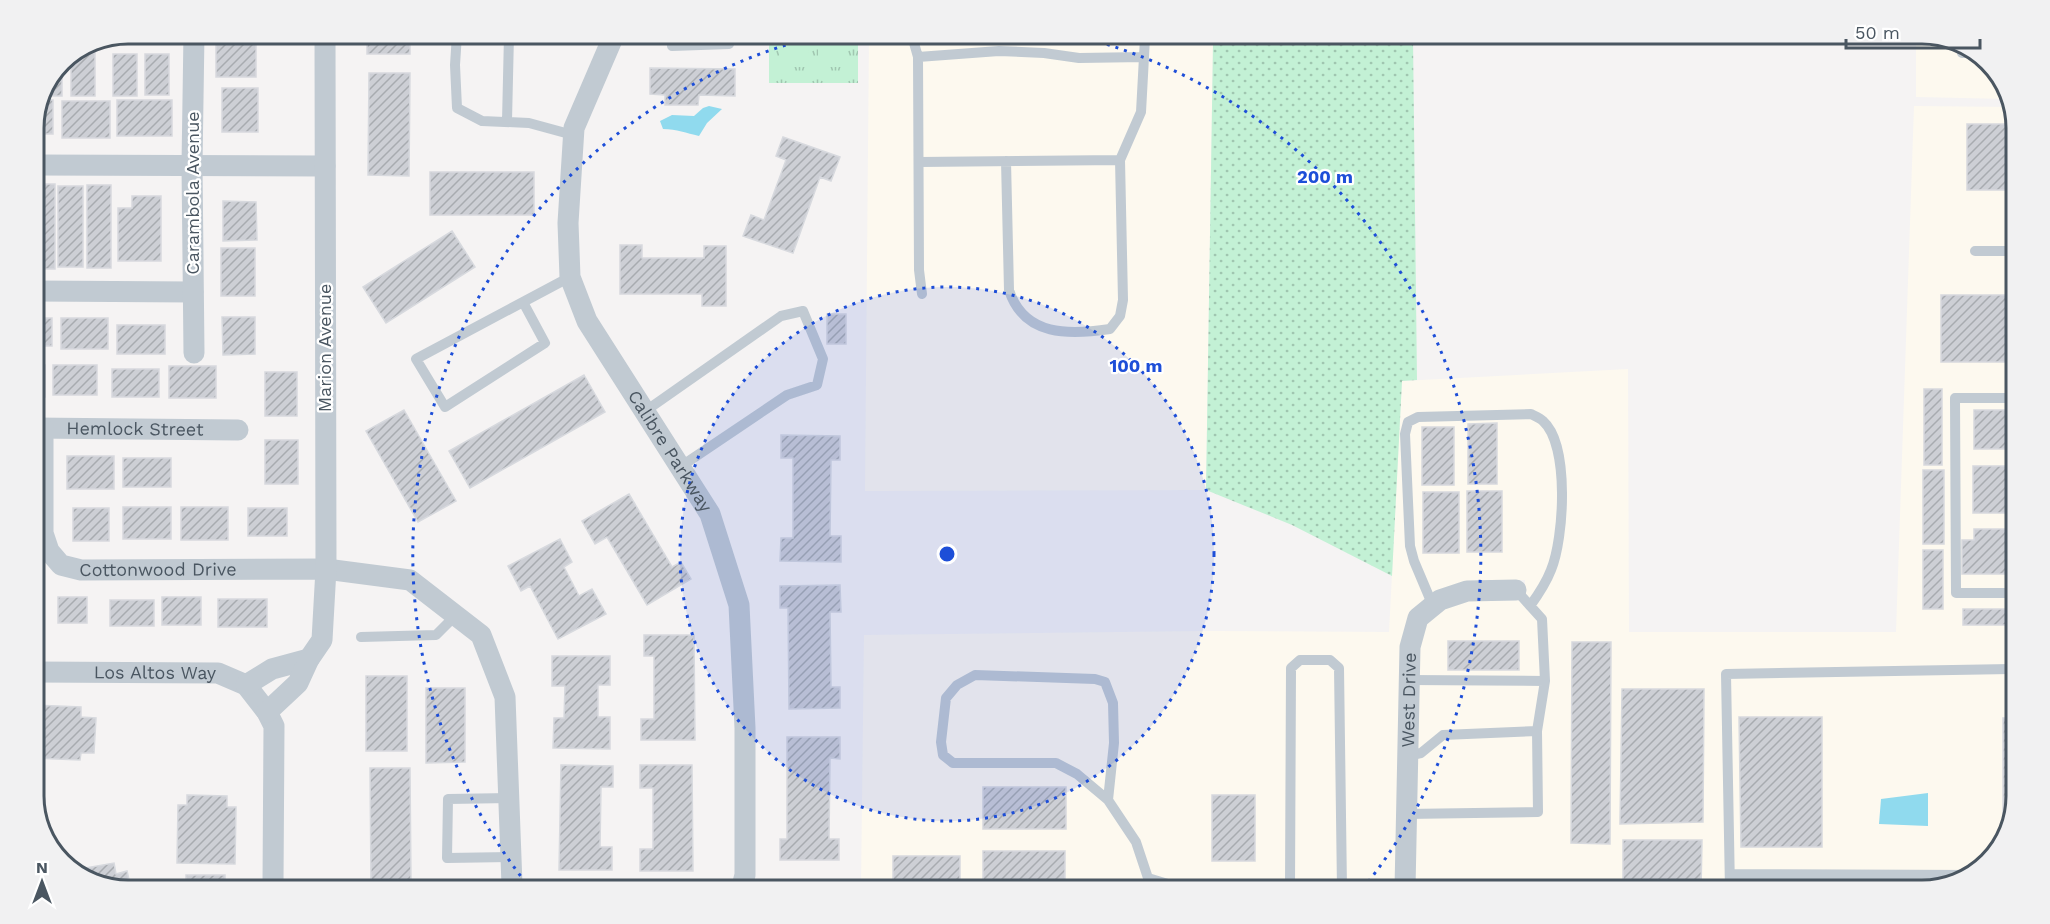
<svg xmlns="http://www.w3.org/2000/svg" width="2050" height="924" viewBox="0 0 2050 924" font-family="'Work Sans',sans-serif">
  <defs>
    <pattern id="grass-dots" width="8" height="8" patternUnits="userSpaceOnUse" patternTransform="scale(1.5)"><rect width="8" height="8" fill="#c3f1d5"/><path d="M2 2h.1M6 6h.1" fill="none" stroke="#a0c6b0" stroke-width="1.8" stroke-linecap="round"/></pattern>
    <pattern id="park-tufts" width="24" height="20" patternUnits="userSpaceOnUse" patternTransform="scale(1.5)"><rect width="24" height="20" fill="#c3f1d5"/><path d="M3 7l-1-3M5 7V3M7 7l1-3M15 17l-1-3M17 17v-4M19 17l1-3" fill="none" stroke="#a0c6b0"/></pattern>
    <pattern id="building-hatch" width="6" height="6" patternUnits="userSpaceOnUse" patternTransform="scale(1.5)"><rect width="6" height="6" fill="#cdcfd5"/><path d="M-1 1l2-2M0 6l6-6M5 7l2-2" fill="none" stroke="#a8abb0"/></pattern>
  </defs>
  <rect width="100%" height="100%" fill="#f5f3f3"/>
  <!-- commercial -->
  <path fill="#fdf9ef" d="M869,36L1217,37L1213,43L1206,490L865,491Z
    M1916,40H1959L2001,75L2009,99L1916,97Z
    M1914,106L2012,107L2017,121L2010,833L1975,875L1923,891L1414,889L1419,649L1426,625L1444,609L1469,601L1525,600V580L1467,581L1413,610L1395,889L861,887L864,635L1204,631L1389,632L1402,381L1628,369L1629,632H1896Z"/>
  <!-- grass -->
  <path fill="url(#grass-dots)" d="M1217,37L1413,38L1417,380L1402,381L1392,576L1292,525L1206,490L1213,43Z"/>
  <!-- park -->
  <path fill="url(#park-tufts)" d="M769,36H858V83H769Z"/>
  <!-- pitch -->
  <path fill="#c3f1d5" d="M779,36H809L808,67H779Z
    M818,36H847V67H818Z"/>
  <!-- water -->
  <path fill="#90daee" d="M709,106L722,109L707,123L699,136C686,133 677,129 663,129L660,121L672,115L694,116L703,108Z
    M1928,793V826L1879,824L1881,799Z"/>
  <!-- building -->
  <path fill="url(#building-hatch)" stroke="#d7d9de" stroke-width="1.5" d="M216,33L256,34V77H216Z
    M367,34H410V54H367Z
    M79,53H95V96H71V56Z
    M113,54H137V96H113Z
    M145,54H169V95H145Z
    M62,60V96H45L61,60Z
    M650,68L735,69V96L699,95L698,105H665V95L650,94Z
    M369,73H410L409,176L368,175Z
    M222,88H258V132H222Z
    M43,100H53V134H33V121Z
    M117,100H172V136H117Z
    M62,101H110V138H62Z
    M1967,124H2017L2016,190H1967Z
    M783,137L840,157L831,181L820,177L793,253L743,236L751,215L764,220L786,160L776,156Z
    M430,172H534V215H430Z
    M33,184H55V269H33Z
    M87,185H111V268H87Z
    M58,186H83V267H58Z
    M132,196H161V261H118V208H132Z
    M223,201L256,202L257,240L223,241Z
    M452,231L475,267L386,323L363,287Z
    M620,245H642V258H704V246H726V306H702V294H620Z
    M221,248H255V296H221Z
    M1941,295H2015L2014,362H1941Z
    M827,314H846V344H827Z
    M222,317H255V354L223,355Z
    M33,318H52V346H33Z
    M61,318H108V349H61Z
    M117,325H165V354H117Z
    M33,365H45V397H33Z
    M53,365H97V395H53Z
    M169,366H216V398H169Z
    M112,369H159V397H112Z
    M265,372H297V416H265Z
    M584,375L605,412L470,488L449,451Z
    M1924,389H1942V465H1924Z
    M404,410L456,501L418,522L366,431Z
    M1974,410H2014V449H1974Z
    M1497,423V484H1468V424Z
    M1422,427H1454V485H1422Z
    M781,435L840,436V460H831L830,536H841V562L780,561L781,538H793V458H781Z
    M265,440H298V484H265Z
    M67,456H114V489H67Z
    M123,458H171V487H123Z
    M1973,466H2013V513H1973Z
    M1923,470H1944V544H1923Z
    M1467,491H1502V552H1467Z
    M1423,492H1459V553H1423Z
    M629,494L672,567L681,562L691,579L647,605L607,537L595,544L582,521Z
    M123,507H171V539H123Z
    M181,507H228V540H181Z
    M73,508H109V541H73Z
    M248,508H287V536H248Z
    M1974,529H2013L2012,574H1962V540H1974Z
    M560,539L572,562L564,567L579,596L592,589L606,614L558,639L530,586L521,591L508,566Z
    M1923,550H1943V609H1923Z
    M33,584H38V617H33Z
    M840,585L841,612H830L831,687H840V708L789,709L788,608H780V586Z
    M58,597H87V623H58Z
    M162,597H201V625H162Z
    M218,599H267V627H218Z
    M110,600H154V626H110Z
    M1963,609H2012V625H1963Z
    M644,635H694L695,740H641V719H654V656H644Z
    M1448,641H1519V670H1448Z
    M1572,642H1611L1610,844L1571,843Z
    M552,656H610V685H598V717H610V749L553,748L554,718H564L565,686H552Z
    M366,676H407V751H366Z
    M426,688H465V762L426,763Z
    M1622,689H1704L1703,822L1620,824Z
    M33,705L81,707V717L96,718L94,753H81L80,760L33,758Z
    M1739,717H1822V847H1741Z
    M2003,718H2011L2010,833L2003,842Z
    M787,737H840V759L830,758L829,839H839V860H780V839H787Z
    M561,765L613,766V787H601L600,847H612V870H559Z
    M640,765H692L693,871H640V849H653V788H640Z
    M370,768H410L411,882H371Z
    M983,787H1066V829H983Z
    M187,795L227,796V807H236L235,864L177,863L178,805H187Z
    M1212,795H1255V861H1212Z
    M1623,840H1702L1701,890H1623Z
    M983,851H1065V888L983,887Z
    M893,856H960V887H893Z
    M114,863L116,874L127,871L130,884H91L74,870Z
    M186,875H225V884H186Z"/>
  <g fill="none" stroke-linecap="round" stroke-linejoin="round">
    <!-- service -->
    <path stroke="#c1cad2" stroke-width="10" d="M457,34L455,65L457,108L482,121L529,123L573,135
      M671,35L672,46L729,44V35
      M912,36L918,57L919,270L922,294
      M1962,53H1975
      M918,57L999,51L1044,53L1079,58L1144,57L1141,112L1120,160
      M1144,57L1145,37
      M507,121L509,35
      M920,162L1120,160L1123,300L1120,316L1110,329C1070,335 1024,337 1009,290L1006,161
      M1975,251H2016
      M523,302L545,343L445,407L416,359L570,277
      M644,412L781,316L803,311L823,359L817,385L787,395L680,467
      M1516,590L1542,619L1545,681
      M2012,593H1956L1955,398H2014
      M1433,606L1414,561L1410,546L1405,434L1408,422L1418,417L1531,414C1535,416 1540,418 1543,421C1570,445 1564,539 1551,570C1546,583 1538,595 1530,606
      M361,637L436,635L456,615
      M1409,680L1545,681L1537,731
      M510,798L448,799L447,858L512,857
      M1108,800L1114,743L1113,703L1105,682L1095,679L975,675L957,685L946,698L941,742L943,755L953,763H1056L1077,774L1108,800L1136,842L1148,878
      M1406,814L1538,812L1537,731L1443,735L1421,753L1407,756
      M1730,874L1976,875
      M1148,888V878L1181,888
      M1290,888L1291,668L1300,660H1330L1339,668L1342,889
      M1730,890L1726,674L2011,669"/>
    <!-- minor -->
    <g stroke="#c1cad2" stroke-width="21">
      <path d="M127,33L194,34"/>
      <path id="s1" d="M614,35L574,128L568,223L570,277L587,321L710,514L739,605L745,728V875L742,886"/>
      <path d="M33,165L325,166"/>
      <path d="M33,291L193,292"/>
      <path d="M194,353L192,165L194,33"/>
      <path id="s2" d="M33,428L238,430"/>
      <path id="s3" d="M43,428V533L49,551L61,565L81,570L326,569L410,580L481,635L505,697L512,885"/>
      <path id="s4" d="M33,672L218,673L246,685L267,712L274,726L273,884"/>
      <path d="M246,685L272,669L309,659"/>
      <path d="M267,712L298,683L309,659L322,640L326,569L325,34"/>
      <path id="s5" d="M1405,889L1410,647L1418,618L1440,600L1467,591L1516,590"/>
    </g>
  </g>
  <!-- distance rings -->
  <circle cx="947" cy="554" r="267" fill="#1d4ed8" fill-opacity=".12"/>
  <g fill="none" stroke="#1d4ed8" stroke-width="3" stroke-dasharray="3 6">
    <circle cx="947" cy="554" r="267"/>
    <path d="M526 883A534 534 0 0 1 818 36M1081 37A534 534 0 0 1 1365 886"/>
  </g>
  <g text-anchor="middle" stroke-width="4.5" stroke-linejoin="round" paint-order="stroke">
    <!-- street labels -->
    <g font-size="18" fill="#4a5661" stroke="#fff">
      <text transform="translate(193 193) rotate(-90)" y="6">Carambola Avenue</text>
      <text transform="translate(325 348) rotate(-90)" y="6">Marion Avenue</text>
      <text dy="6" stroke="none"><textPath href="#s2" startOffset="102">Hemlock Street</textPath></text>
      <text dy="6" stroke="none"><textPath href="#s1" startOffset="452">Calibre Parkway</textPath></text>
      <text dy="6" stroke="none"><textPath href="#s3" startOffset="240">Cottonwood Drive</textPath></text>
      <text dy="6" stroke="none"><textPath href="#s4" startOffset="122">Los Altos Way</textPath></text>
      <text dy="6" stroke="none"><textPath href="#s5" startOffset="189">West Drive</textPath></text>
    </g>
  </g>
  <!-- crop -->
  <path d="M0 0H2050V924H0ZM128 44H1922A84 84 0 0 1 2006 128V796A84 84 0 0 1 1922 880H128A84 84 0 0 1 44 796V128A84 84 0 0 1 128 44Z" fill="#f1f1f2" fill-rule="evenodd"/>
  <path fill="none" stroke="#4a5661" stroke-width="3" d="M128 44H1922A84 84 0 0 1 2006 128V796A84 84 0 0 1 1922 880H128A84 84 0 0 1 44 796V128A84 84 0 0 1 128 44Z"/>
  <circle cx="947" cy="554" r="9" fill="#1d4ed8" stroke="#fff" stroke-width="3"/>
  <g font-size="18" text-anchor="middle" font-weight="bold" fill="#1d4ed8" stroke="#fff" stroke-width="4.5" stroke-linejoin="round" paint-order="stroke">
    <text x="1325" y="183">200 m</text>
    <text x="1136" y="372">100 m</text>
  </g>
  <!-- north arrow -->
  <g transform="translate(42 882)" stroke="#ffffff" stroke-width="4.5" paint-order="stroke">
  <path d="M0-4.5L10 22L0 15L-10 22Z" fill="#4a5661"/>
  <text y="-9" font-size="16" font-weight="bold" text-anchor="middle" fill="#4a5661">N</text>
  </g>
  <!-- scale -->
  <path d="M1846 39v9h134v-9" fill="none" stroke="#4a5661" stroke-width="3"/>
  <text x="1855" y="39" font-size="18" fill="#4a5661" stroke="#ffffff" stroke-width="4.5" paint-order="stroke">50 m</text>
</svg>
